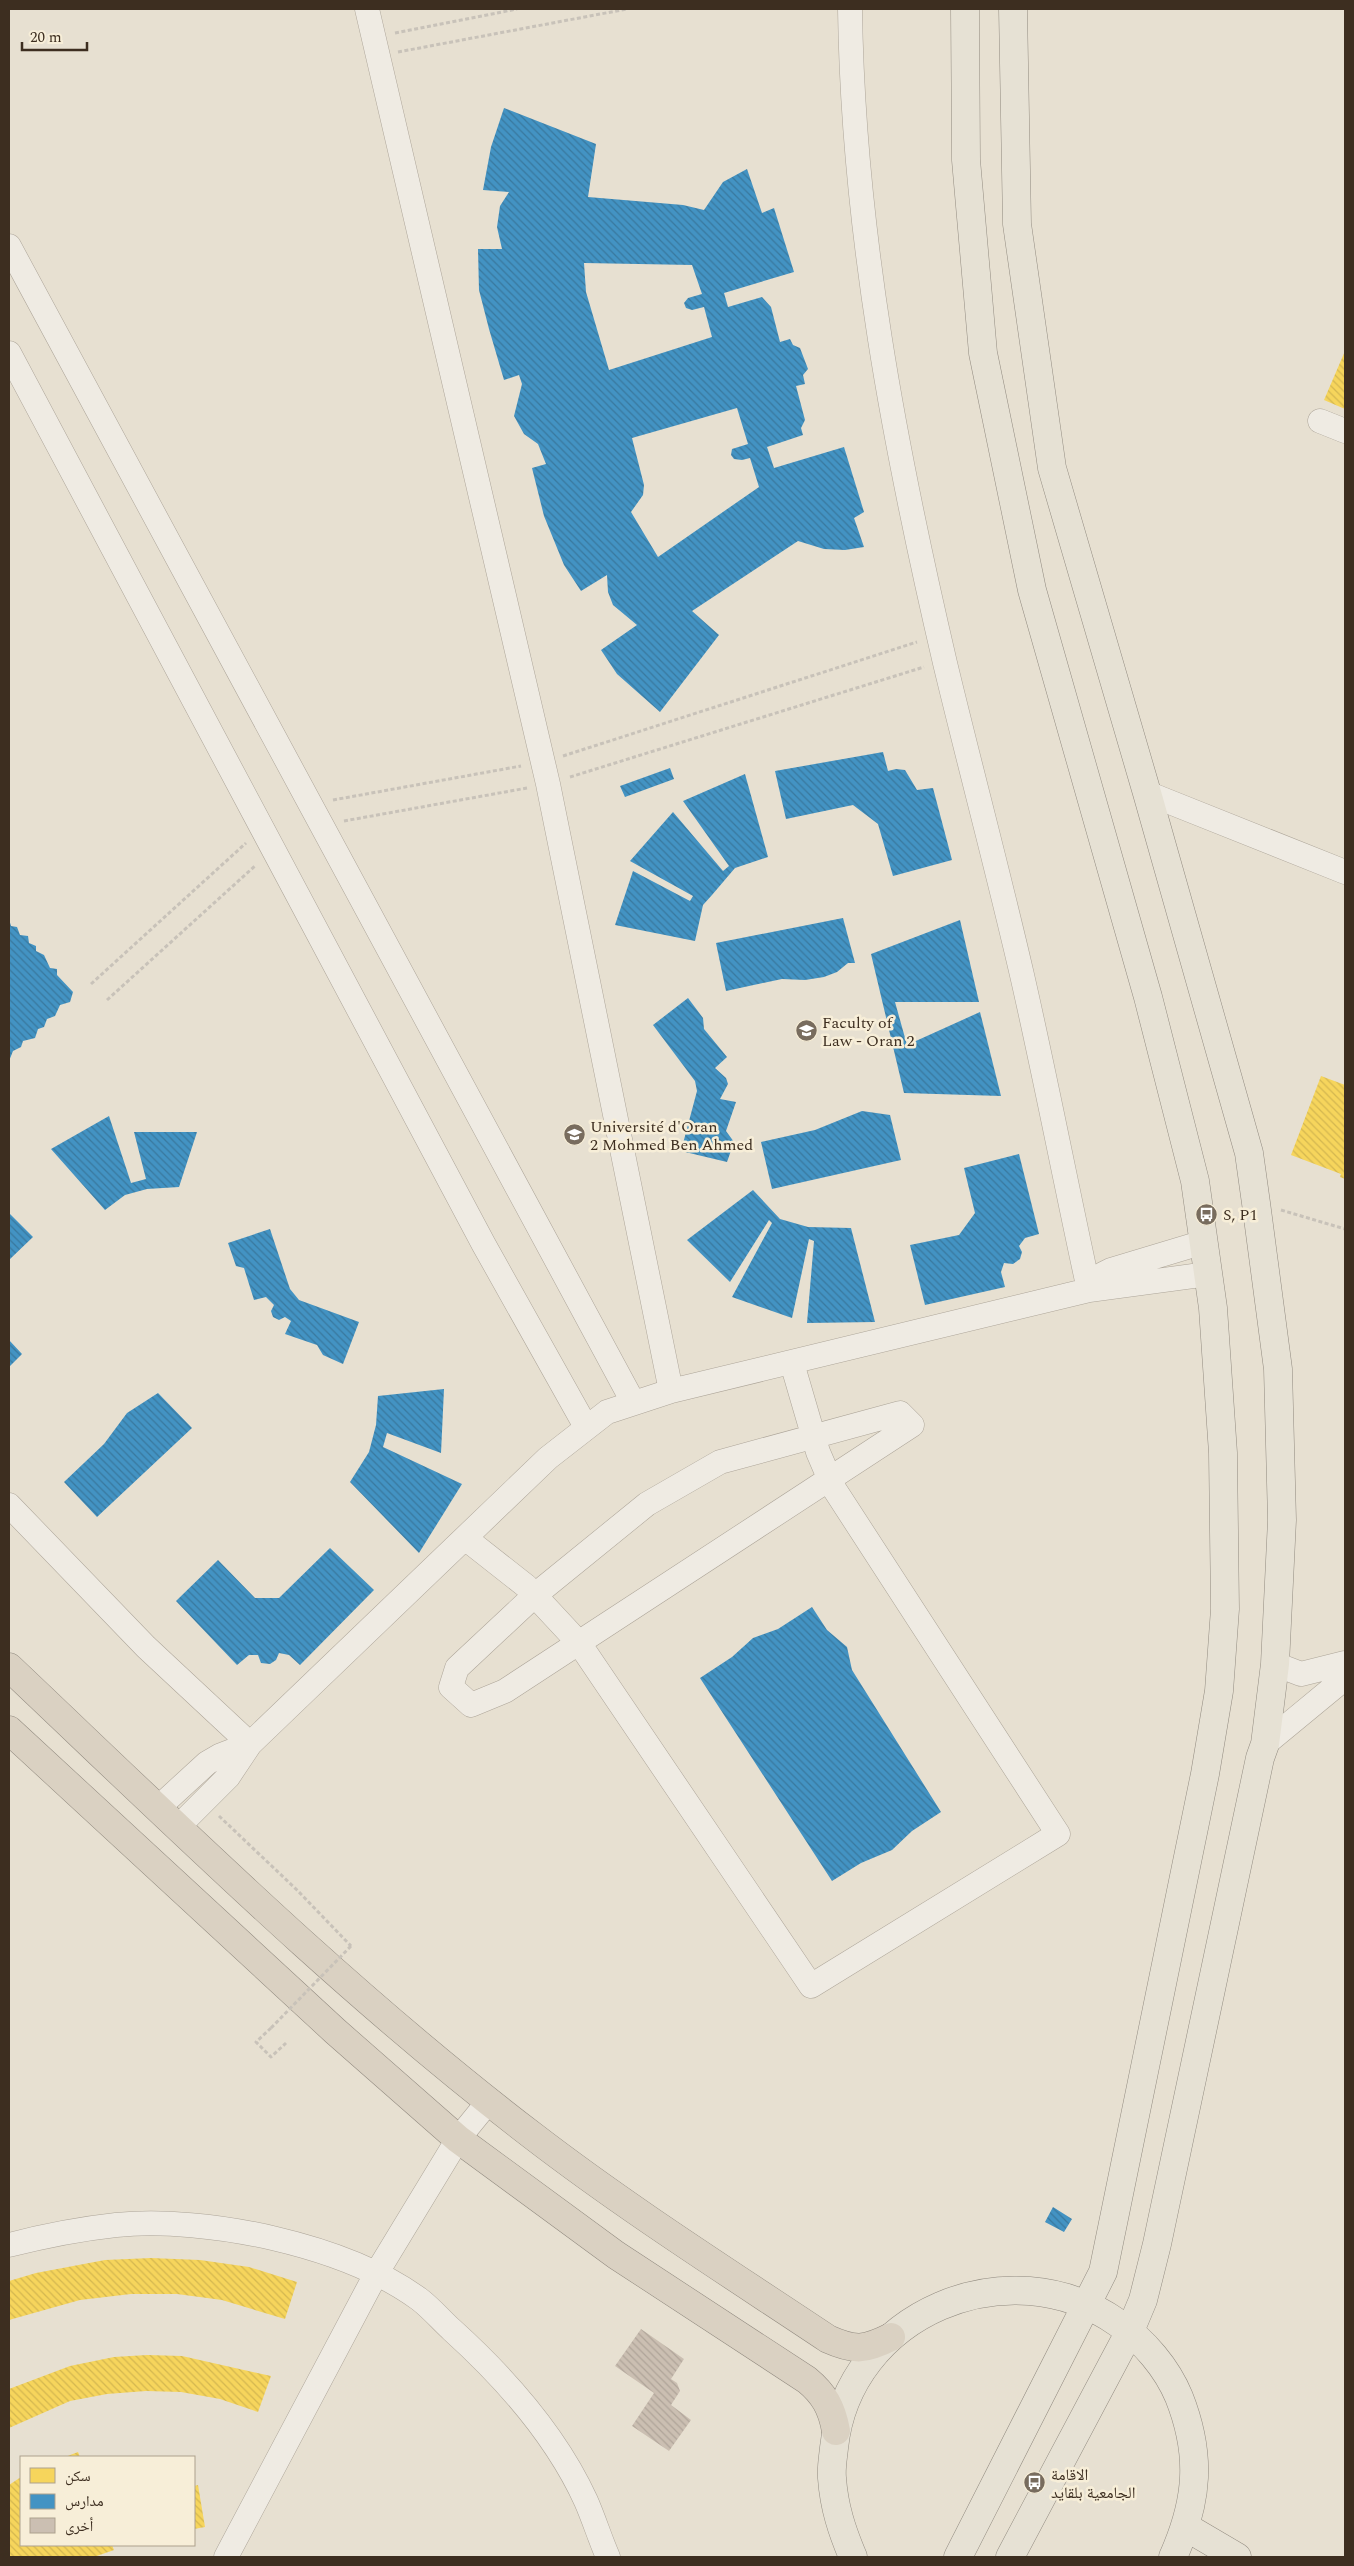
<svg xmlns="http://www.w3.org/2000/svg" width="1354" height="2566" viewBox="0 0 1354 2566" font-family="Spectral,'Noto Naskh Arabic',serif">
  <defs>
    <pattern id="homes-back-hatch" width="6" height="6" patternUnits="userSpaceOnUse" patternTransform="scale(1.25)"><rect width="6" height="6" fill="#f6d55c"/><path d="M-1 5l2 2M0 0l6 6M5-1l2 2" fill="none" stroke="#d4b750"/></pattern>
    <pattern id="schools-back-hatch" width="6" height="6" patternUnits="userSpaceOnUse" patternTransform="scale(1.25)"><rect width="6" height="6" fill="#4393c3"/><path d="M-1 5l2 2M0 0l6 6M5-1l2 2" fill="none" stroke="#39789e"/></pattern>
    <pattern id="building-back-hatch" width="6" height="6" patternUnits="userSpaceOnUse" patternTransform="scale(1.25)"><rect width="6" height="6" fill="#cbbfb2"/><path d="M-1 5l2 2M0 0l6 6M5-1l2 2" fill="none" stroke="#afa499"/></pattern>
  </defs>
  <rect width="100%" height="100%" fill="#e7e0d1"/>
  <!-- homes -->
  <path fill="url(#homes-back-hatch)" d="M1345,351V409L1324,400Z
    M1321,1076L1345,1085V1179L1340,1177L1341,1174L1291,1155Z
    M151,2258L200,2260L249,2267L297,2282L285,2319L222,2300L177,2294H131L80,2300L9,2320V2281L36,2273L105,2260Z
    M147,2355L182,2356L271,2376L258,2412L220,2399L181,2392L146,2391L107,2394L70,2401L9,2428V2389L70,2366L114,2357Z
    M78,2452L80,2457H65Z
    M21,2477V2545H112L114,2550L94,2557H9V2485Z
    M198,2485L205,2527L194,2529V2486Z"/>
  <!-- schools -->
  <path fill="url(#schools-back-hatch)" fill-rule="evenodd" d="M504,108L596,144L588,197L683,205L704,210L723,182L747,169L762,213L774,208L794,272L724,293L728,307L762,297L771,307L780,342L790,339L793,345L800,348L808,369L803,375L805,384L796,386L805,420L801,428L803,435L767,447L774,468L844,447L864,512L854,518L864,547L845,550L824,549L798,541L692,611L719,635L660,712L617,674L601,650L637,625L613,605L608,592L607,575L581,591L564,565L544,516L532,468L546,464L538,444L524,434L514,416L522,384L519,375L504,380L489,329L479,290L478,249H502L497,227L500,206L509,192L483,190L491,147ZM584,263L692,265L702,294L688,298L684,303L686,308L692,310L704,307L712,337L609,370L586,292ZM737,408L748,444L732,449L731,455L734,459L742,460L750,458L759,487L658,557L631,512L643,495L644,485L632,438Z
    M883,752L888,771L896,769L905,770L917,790L933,788L952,860L893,876L878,824L853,805L786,819L775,771Z
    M670,768L674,779L625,797L620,786Z
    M745,774L768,857L735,868L712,895L703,905L695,941L615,925L633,871L690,901L693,896L630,861L673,812L723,871L729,866L683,801Z
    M843,918L855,963H848L837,972L824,977L805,980L782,979L726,991L716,943Z
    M9,919L11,926L17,927L20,935L28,936L29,943L36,946V951L44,955L50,968L57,969V975L73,992L70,1002L60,1005L55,1016L47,1019L44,1027L38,1029L35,1038L23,1041L21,1047L13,1051L9,1061Z
    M960,920L979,1002H895L907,1045L980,1012L1001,1096L904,1093L871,954Z
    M688,998L703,1018L704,1029L727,1057L715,1068L726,1078L728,1084L720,1099L736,1102L726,1131L734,1142L727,1162L681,1151L697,1091L695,1081L653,1025Z
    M862,1111L890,1115L901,1160L772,1189L761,1142L815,1130Z
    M109,1116L131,1183L146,1179L134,1132H197L179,1187L147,1189L125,1195L105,1210L51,1149Z
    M1019,1154L1039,1234L1025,1238L1019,1246L1022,1252L1020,1259L1013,1264L1004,1263L1001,1272L1005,1287L925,1305L910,1245L959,1235L975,1213L964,1168Z
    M753,1190L780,1219L808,1227L851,1228L875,1322L807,1323L814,1241L809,1239L792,1318L732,1297L772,1223L769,1220L730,1282L687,1240Z
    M9,1213L33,1237L9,1260Z
    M270,1229L290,1289L299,1300L359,1322L343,1364L323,1355L317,1345L285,1334L291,1321L285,1317L279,1320L273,1317L271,1311L274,1305L266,1297L254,1300L244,1268L236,1266L228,1243Z
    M9,1340L22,1354L9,1367Z
    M444,1389L441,1453L387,1433L383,1447L462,1484L419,1553L350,1482L369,1452L376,1425L378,1396Z
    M158,1393L192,1428L97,1517L64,1482L104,1444L127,1413Z
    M330,1548L374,1590L300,1665L289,1655L279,1653L276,1660L270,1664L261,1663L258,1655H249L237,1665L176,1601L218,1560L255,1598H279Z
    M812,1607L827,1630L847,1647L852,1670L941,1812L912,1831L892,1850L861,1863L832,1881L700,1678L732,1657L753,1638L778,1629Z
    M1053,2207L1072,2219L1064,2232L1045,2222Z"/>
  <!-- building -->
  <path fill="url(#building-back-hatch)" d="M641,2329L684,2359L671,2379L677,2383L680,2391L671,2405L691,2420L669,2451L632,2426L654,2393L615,2366Z"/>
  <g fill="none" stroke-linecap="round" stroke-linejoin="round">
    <defs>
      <path id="minor" d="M367,9L548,784L671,1391
        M850,9C853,230 895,449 945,663C970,767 998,871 1022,975C1046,1080 1066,1185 1089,1290
        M9,246L633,1402
        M9,353L484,1245L586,1427
        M1320,421L1345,431
        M1147,793L1345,872
        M1089,1290L1103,1274L1111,1270L1204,1242
        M900,1413L912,1425L505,1691L471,1705L451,1687L457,1668L535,1595L647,1504L720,1462Z
        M9,1505L146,1647L250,1744
        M465,1538L526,1586L579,1643L811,1986L1058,1834L833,1487L818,1452L792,1363
        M1275,1664L1301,1674L1345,1663
        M1265,1744L1345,1678
        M158,1808L207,1763L219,1756L250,1744
        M178,1827L228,1777L250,1744L548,1458L607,1412L671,1391L1089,1290L1208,1274
        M9,2245C44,2236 79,2229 116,2225C207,2216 345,2245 419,2299C431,2308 441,2320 452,2330C505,2378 556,2435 586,2501C594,2519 600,2539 608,2557
        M226,2557L376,2274L458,2139L489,2101"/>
      <path id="major" d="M1186,2527L1237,2557
        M853,2557C842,2531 834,2507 832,2478C831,2468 833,2458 834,2448C848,2313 1009,2246 1118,2323C1144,2341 1167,2368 1179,2397C1202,2455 1198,2501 1173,2557
        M958,2557L1103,2272L1205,1774L1219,1691L1225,1609L1223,1453L1213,1308L1195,1181L1148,997L1032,590L983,353L966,160L965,9
        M1010,2557L1130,2331L1143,2300L1157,2244L1260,1758L1265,1744L1275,1664L1282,1520L1278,1369L1256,1203L1249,1153L1147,793L1052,468L1017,224L1013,9"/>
      <path id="highway" d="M9,1667C179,1828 347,1994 533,2136C628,2209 729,2273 828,2339C855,2351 865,2350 891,2337
        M9,1730L335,2031L458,2139L616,2255L807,2380C824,2394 832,2408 836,2431"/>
    </defs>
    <!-- minor casing -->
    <use href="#minor" stroke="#ada599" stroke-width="25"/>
    <!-- major casing -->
    <use href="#major" stroke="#928b80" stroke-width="29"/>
    <!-- highway casing -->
    <use href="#highway" stroke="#928b80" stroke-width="29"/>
    <!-- path -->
    <path stroke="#c8c2b9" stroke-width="3" stroke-dasharray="4 2.5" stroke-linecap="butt" d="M395,33L517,9
      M398,52L627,9
      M563,756L917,642
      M570,777L924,667
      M333,800L521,766
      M344,821L527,788
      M91,984L246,843
      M107,1000L256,865
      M1281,1210L1345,1229
      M219,1816L297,1890L351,1946
      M271,2028L256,2042L271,2057L286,2043"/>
    <!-- minor -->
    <use href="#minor" stroke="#efebe3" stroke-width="24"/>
    <!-- major -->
    <use href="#major" stroke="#e6e1d4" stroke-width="28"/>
    <!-- highway -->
    <use href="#highway" stroke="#dad1c2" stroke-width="28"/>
    <!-- path-bridge -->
    <path stroke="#c8c2b9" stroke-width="3" stroke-dasharray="4 2.5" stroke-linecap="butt" d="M271,2028L351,1946"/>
  </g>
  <!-- icons -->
  <defs>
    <symbol id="university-disc" viewBox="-11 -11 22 22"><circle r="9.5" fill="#786c5e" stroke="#f7eed8"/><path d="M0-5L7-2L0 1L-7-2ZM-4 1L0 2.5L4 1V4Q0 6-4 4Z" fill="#fff"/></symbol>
    <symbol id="bus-disc" viewBox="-11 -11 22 22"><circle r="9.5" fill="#786c5e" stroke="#f7eed8"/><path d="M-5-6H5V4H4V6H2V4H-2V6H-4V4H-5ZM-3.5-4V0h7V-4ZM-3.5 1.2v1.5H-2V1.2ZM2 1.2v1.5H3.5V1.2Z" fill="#fff"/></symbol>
  </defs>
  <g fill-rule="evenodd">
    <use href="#university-disc" x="794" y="1018" width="25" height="25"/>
    <use href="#university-disc" x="562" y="1122" width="25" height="25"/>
    <use href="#bus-disc" x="1194" y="1202" width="25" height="25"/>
    <use href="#bus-disc" x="1022" y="2470" width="25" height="25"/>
  </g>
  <g text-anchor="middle" stroke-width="5" stroke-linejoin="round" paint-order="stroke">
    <!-- poi labels -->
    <g font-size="16" fill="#3d2e20" stroke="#f7eed8" text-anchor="start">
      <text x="822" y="1028">Faculty of<tspan x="822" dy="18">Law - Oran 2</tspan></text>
      <text x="590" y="1132">Université d'Oran<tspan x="590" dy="18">2 Mohmed Ben Ahmed</tspan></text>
      <text x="1223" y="1220">S, P1</text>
      <text x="1051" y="2480">الاقامة<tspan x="1051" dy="18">الجامعية بلقايد</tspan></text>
    </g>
  </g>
  <!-- border -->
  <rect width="1354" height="2566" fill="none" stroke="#3d2e20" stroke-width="20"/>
  <!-- legend -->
  <rect x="20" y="2456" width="175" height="90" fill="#f7eed8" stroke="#ada18e"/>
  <rect x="30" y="2468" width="25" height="15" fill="#f6d55c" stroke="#ada18e"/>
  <text x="65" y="2481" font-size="15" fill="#3d2e20">سكن</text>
  <rect x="30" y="2494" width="25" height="15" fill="#4393c3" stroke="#ada18e"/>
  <text x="65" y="2506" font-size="15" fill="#3d2e20">مدارس</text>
  <rect x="30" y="2518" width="25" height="15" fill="#cbbfb2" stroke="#ada18e"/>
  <text x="65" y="2531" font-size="15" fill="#3d2e20">أخرى</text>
  <!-- scale -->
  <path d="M22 42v8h65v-8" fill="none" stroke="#3d2e20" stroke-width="2.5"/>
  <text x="30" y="42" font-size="15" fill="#3d2e20" stroke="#f7eed8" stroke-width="4" paint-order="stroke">20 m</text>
</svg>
